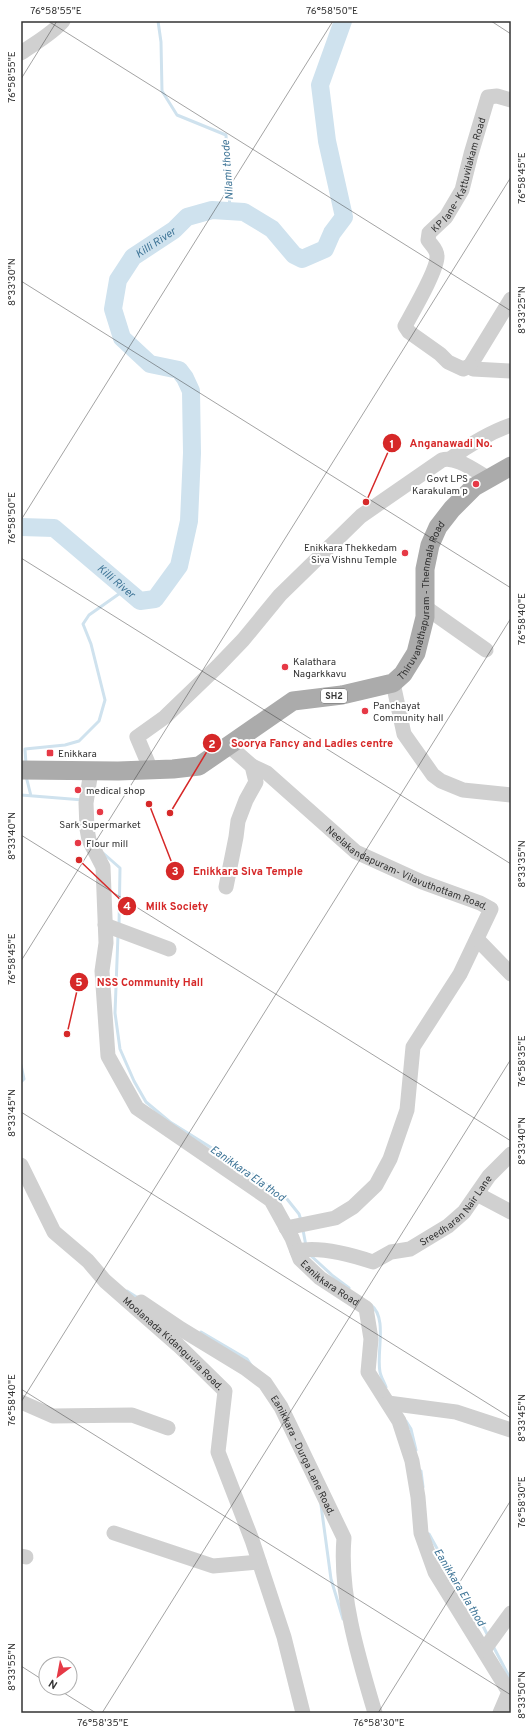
<svg xmlns="http://www.w3.org/2000/svg" width="532" height="1734" viewBox="0 0 532 1734" font-family="Overpass,sans-serif">
  <rect width="100%" height="100%" fill="#fff"/>
  <g fill="none" stroke-linecap="round" stroke-linejoin="round">
    <!-- stream -->
    <path stroke="#cfe2ee" stroke-width="3" d="M158,21L161,42L162,91L177,115L226,135L230,211
      M26,764L25,749L65,745L79,741L99,721L105,700L91,644L83,624L89,615L126,589
      M26,776L31,796
      M21,795L83,800
      M103,853L120,868L119,926
      M118,935L115,1013L120,1049L134,1081L146,1102L170,1122L247,1170L287,1199L299,1214L301,1220
      M21,1065L24,1079L21,1082
      M303,1230L306,1246
      M309,1254L333,1276L349,1288
      M127,1291L138,1298
      M371,1305C388,1318 376,1353 380,1372C381,1377 384,1382 386,1387
      M201,1332L247,1359L251,1365
      M406,1421L411,1429L416,1450
      M421,1471L423,1487
      M321,1505L331,1579L343,1619
      M429,1534L465,1599L475,1610L488,1636
      M493,1646L511,1680"/>
    <!-- river -->
    <path stroke="#cfe2ee" stroke-width="18" id="s1" d="M21,527L54,528L140,601L155,599L179,566L189,521L192,453L191,391L185,378L179,370L150,364L122,338L113,309L118,280L133,257L174,230L187,217L212,210L244,212L272,229L294,255L302,259L325,249L332,233L344,217L327,141L320,85L343,21"/>
    <!-- minor -->
    <g stroke="#d0d0d0" stroke-width="15">
      <path d="M21,53C35,43 52,34 63,21"/>
      <path d="M511,299L470,366L473,369L511,371"/>
      <path id="s2" d="M470,366L463,369L448,362L440,354L409,332L405,326C412,313 438,269 437,256C437,249 431,245 428,240L429,233L446,217L462,190L471,154L488,97L497,96L511,100"/>
      <path d="M450,459C469,445 488,433 511,425"/>
      <path d="M425,607L486,650"/>
      <path d="M393,683L404,734L433,775L441,781L463,790L511,795"/>
      <path id="s3" d="M252,766L267,773L356,852L422,882L480,903L491,909L460,974L413,1047L407,1110L390,1159L376,1185L353,1207L335,1218L286,1228"/>
      <path d="M151,770L137,737L165,717L218,666L243,640L280,595L361,516L442,460C456,456 475,471 488,478"/>
      <path id="s4" d="M91,771L86,803L87,829L89,840L103,867L106,943L102,971L108,1056L137,1108L271,1200L292,1238L300,1259L320,1278L366,1308L371,1339L368,1372L399,1421L412,1461L418,1497L421,1533L435,1572L509,1692L500,1713"/>
      <path d="M226,887L236,837L238,821L246,800L256,782L252,766L229,746"/>
      <path d="M105,925L169,949"/>
      <path d="M477,939L511,974"/>
      <path id="s5" d="M21,1165L54,1232L88,1261L105,1281L178,1345L225,1391L218,1452L252,1540L284,1637L303,1713"/>
      <path d="M477,1194L511,1212"/>
      <path id="s6" d="M297,1251C319,1246 352,1255 373,1262L391,1252L410,1249L448,1226L464,1212L489,1176L511,1154"/>
      <path id="s7" d="M141,1302L181,1329L245,1368L265,1383L281,1407L344,1538C339,1595 359,1659 375,1713"/>
      <path d="M21,1402L53,1416L132,1415L168,1428"/>
      <path d="M388,1403L456,1412L511,1430"/>
      <path d="M114,1533L213,1566L259,1562"/>
      <path d="M21,1556L26,1557"/>
      <path d="M484,1650L511,1613"/>
    </g>
    <!-- major -->
    <path stroke="#ababab" stroke-width="19" id="s8" d="M21,770L118,771L173,769L199,766L293,701L342,695L393,683L403,674L416,653L425,617V569L430,545L438,527L452,509L474,487L511,466"/>
  </g>
  <!-- ticks -->
  <path fill="none" stroke="#333" stroke-width="1" stroke-opacity="0.45" d="M48,21L511,311M491,21L511,34M21,79L57,21M21,281L511,588M21,520L333,21M21,558L511,864M21,835L511,1141M21,961L511,177M21,1112L511,1418M21,1389L511,1695M21,1402L511,618M21,1666L46,1682M56,1688L96,1713M102,1713L511,1059M378,1713L511,1500"/>
  <!-- markers -->
  <g fill="#e63946" stroke="#fff" stroke-width="1.5">
    <circle cx="476" cy="484" r="4"/>
    <circle cx="405" cy="553" r="4"/>
    <circle cx="285" cy="667" r="4"/>
    <circle cx="365" cy="711" r="4"/>
    <rect x="46" y="749" width="8" height="8" rx="2"/>
    <circle cx="78" cy="790" r="4"/>
    <circle cx="100" cy="812" r="4"/>
    <circle cx="78" cy="843" r="4"/>
  </g>
  <g text-anchor="middle" stroke-width="4" stroke-linejoin="round" paint-order="stroke">
    <!-- shield labels -->
    <rect fill="#fff" stroke="#707070" stroke-width="1" x="321" y="689" width="26" height="14" rx="3"/>
    <g font-size="9" font-weight="bold" fill="#333">
      <text x="334" y="699">SH2</text>
    </g>
    <!-- street labels -->
    <g font-size="10" fill="#333" stroke="#fff">
      <text dy="4" stroke="none"><textPath href="#s2" startOffset="251">KP lane- Kattuvilakam Road</textPath></text>
      <text dy="4" stroke="none"><textPath href="#s8" startOffset="485">Thiruvanathapuram - Thenmala Road</textPath></text>
      <text dy="4" stroke="none"><textPath href="#s3" startOffset="188">Neelakandapuram- Vilavuthottam Road.</textPath></text>
      <text dy="4" stroke="none"><textPath href="#s6" startOffset="178">Sreedharan Nair Lane</textPath></text>
      <text dy="4" stroke="none"><textPath href="#s4" startOffset="616">Eanikkara Road</textPath></text>
      <text dy="4" stroke="none"><textPath href="#s5" startOffset="238">Moolanada Kidanguvila Road.</textPath></text>
      <text dy="4" stroke="none"><textPath href="#s7" startOffset="230">Eanikkara - Durga Lane Road.</textPath></text>
    </g>
    <!-- poi labels -->
    <g font-size="10" fill="#333" stroke="#fff" text-anchor="start">
      <text x="468" y="482" text-anchor="end">Govt LPS<tspan x="468" dy="12">Karakulam p</tspan></text>
      <text x="397" y="551" text-anchor="end">Enikkara Thekkedam<tspan x="397" dy="12">Siva Vishnu Temple</tspan></text>
      <text x="293" y="665">Kalathara<tspan x="293" dy="12">Nagarkkavu</tspan></text>
      <text x="373" y="709">Panchayat<tspan x="373" dy="12">Community hall</tspan></text>
      <text x="58" y="757">Enikkara</text>
      <text x="86" y="794">medical shop</text>
      <text x="100" y="828" text-anchor="middle">Sark Supermarket</text>
      <text x="86" y="847">Flour mill</text>
    </g>
    <!-- water labels -->
    <g font-size="11" font-style="italic" fill="#3f7597" stroke="#fff">
      <text transform="translate(227 170) rotate(-94)" y="4">Nilami thode</text>
      <text dy="4" stroke="none"><textPath href="#s1" startOffset="584">Killi River</textPath></text>
      <text dy="4" stroke="none"><textPath href="#s1" startOffset="115">Killi River</textPath></text>
      <text transform="translate(248 1173) rotate(35)" y="4">Eanikkara Ela thod</text>
      <text transform="translate(460 1587) rotate(59)" y="4">Eanikkara Ela thod</text>
    </g>
  </g>
  <!-- callouts -->
  <path fill="none" stroke="#d62828" stroke-width="1.5" d="M366 502L392 443M170 813L212 743M149 804L175 871M79 860L127 906M67 1034L79 982"/>
  <g fill="#d62828" stroke="#fff" stroke-width="1.5">
    <circle cx="366" cy="502" r="4"/>
    <circle cx="170" cy="813" r="4"/>
    <circle cx="149" cy="804" r="4"/>
    <circle cx="79" cy="860" r="4"/>
    <circle cx="67" cy="1034" r="4"/>
    <circle cx="392" cy="443" r="10"/>
    <circle cx="212" cy="743" r="10"/>
    <circle cx="175" cy="871" r="10"/>
    <circle cx="127" cy="906" r="10"/>
    <circle cx="79" cy="982" r="10"/>
  </g>
  <g font-size="12" text-anchor="middle" font-weight="bold" fill="#fff">
    <text x="392" y="448">1</text>
    <text x="212" y="748">2</text>
    <text x="175" y="875">3</text>
    <text x="127" y="910">4</text>
    <text x="79" y="986">5</text>
  </g>
  <g font-size="11" text-anchor="middle" font-weight="bold" fill="#d62828" stroke="#fff" stroke-width="4" stroke-linejoin="round" paint-order="stroke">
    <text x="451" y="447">Anganawadi No.</text>
    <text x="312" y="747">Soorya Fancy and Ladies centre</text>
    <text x="248" y="875">Enikkara Siva Temple</text>
    <text x="177" y="910">Milk Society</text>
    <text x="150" y="986">NSS Community Hall</text>
  </g>
  <!-- border -->
  <rect width="532" height="1734" fill="none" stroke="#ffffff" stroke-width="44"/>
  <!-- north arrow -->
  <g transform="translate(58 1676) rotate(212)"><circle r="19" fill="#ffffff" stroke="#adadad"/>
  <path d="M0-3L7 15L0 10L-7 15Z" fill="#e63946"/>
  <text y="-6" font-size="11" font-weight="bold" text-anchor="middle" fill="#333333">N</text>
  </g>
  <rect x="22" y="22" width="488" height="1690" fill="none" stroke="#333" stroke-width="1.5"/>
  <g font-size="10" text-anchor="middle" fill="#333">
    <text x="56" y="14">76°58'55"E</text>
    <text x="332" y="14">76°58'50"E</text>
    <text transform="translate(11 77) rotate(-90)" y="4">76°58'55"E</text>
    <text transform="translate(521 178) rotate(-90)" y="4">76°58'45"E</text>
    <text transform="translate(11 282) rotate(-90)" y="4">8°33'30"N</text>
    <text transform="translate(521 310) rotate(-90)" y="4">8°33'25"N</text>
    <text transform="translate(11 518) rotate(-90)" y="4">76°58'50"E</text>
    <text transform="translate(521 619) rotate(-90)" y="4">76°58'40"E</text>
    <text transform="translate(11 836) rotate(-90)" y="4">8°33'40"N</text>
    <text transform="translate(521 864) rotate(-90)" y="4">8°33'35"N</text>
    <text transform="translate(11 959) rotate(-90)" y="4">76°58'45"E</text>
    <text transform="translate(521 1061) rotate(-90)" y="4">76°58'35"E</text>
    <text transform="translate(11 1113) rotate(-90)" y="4">8°33'45"N</text>
    <text transform="translate(521 1141) rotate(-90)" y="4">8°33'40"N</text>
    <text transform="translate(11 1400) rotate(-90)" y="4">76°58'40"E</text>
    <text transform="translate(521 1418) rotate(-90)" y="4">8°33'45"N</text>
    <text transform="translate(521 1502) rotate(-90)" y="4">76°58'30"E</text>
    <text transform="translate(11 1667) rotate(-90)" y="4">8°33'55"N</text>
    <text transform="translate(521 1695) rotate(-90)" y="4">8°33'50"N</text>
    <text x="103" y="1726">76°58'35"E</text>
    <text x="379" y="1726">76°58'30"E</text>
  </g>
</svg>
